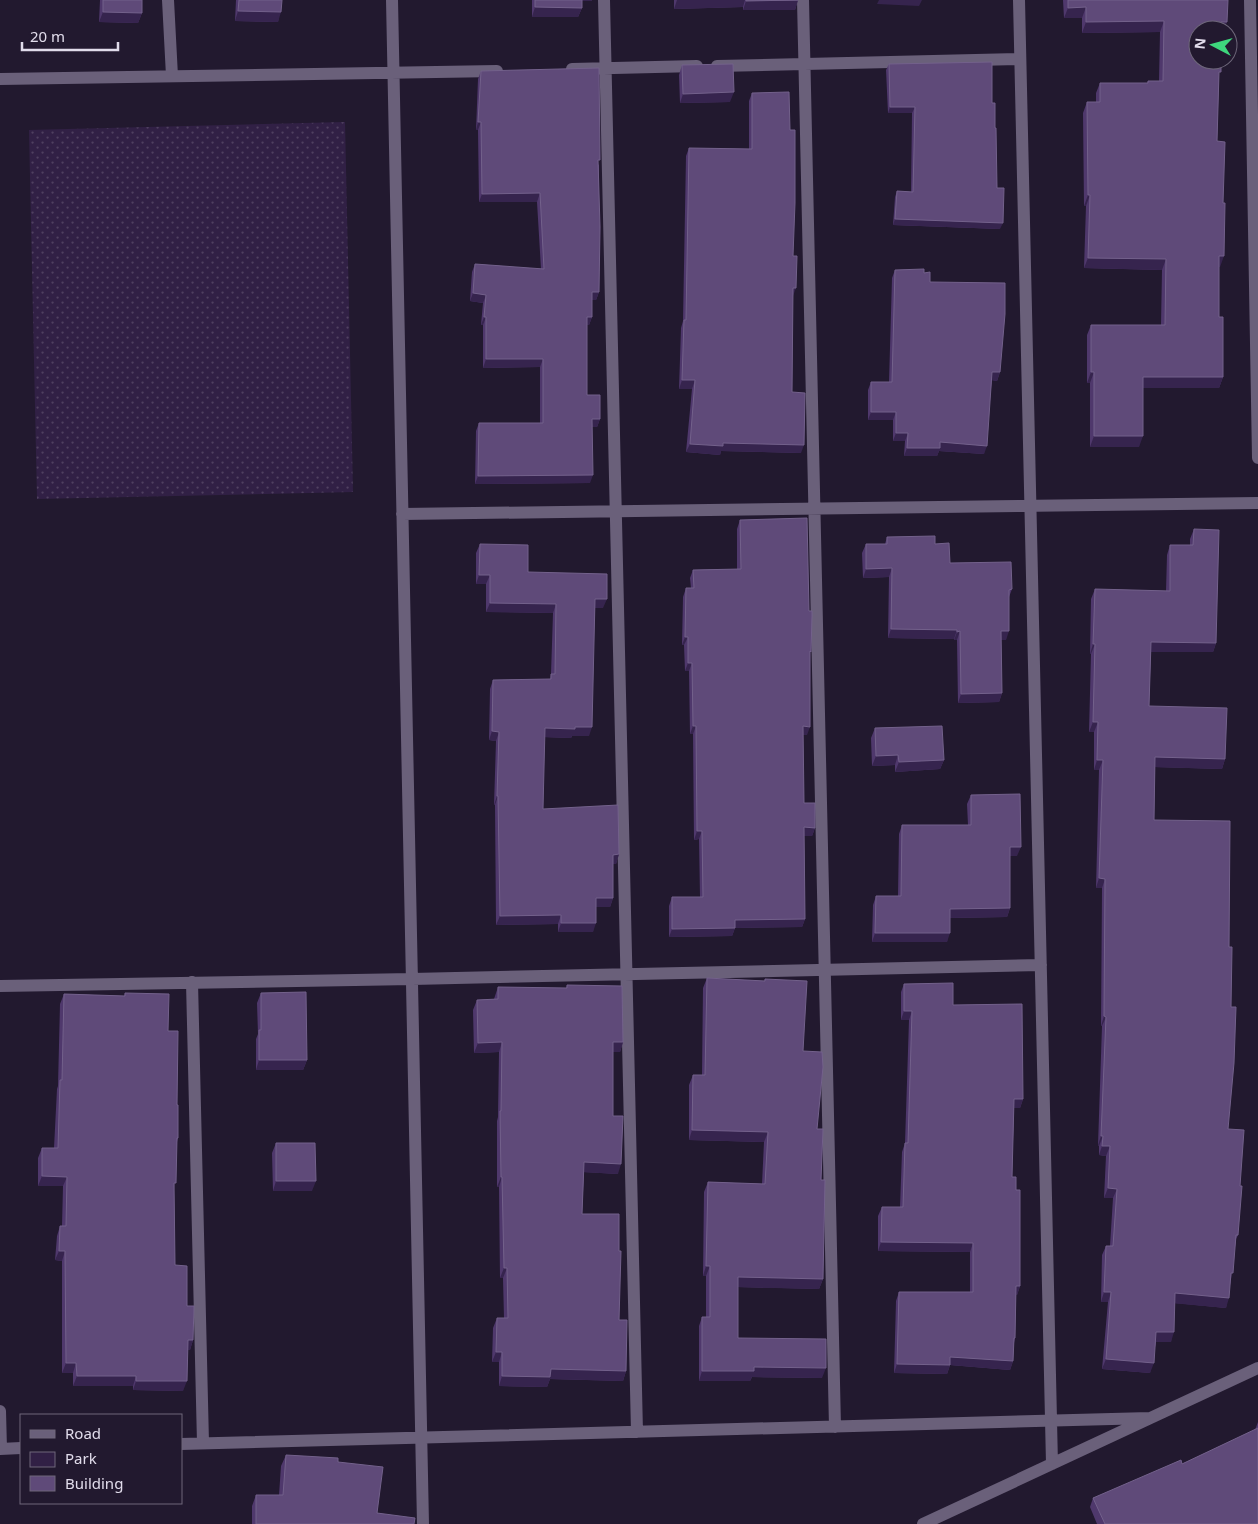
<svg xmlns="http://www.w3.org/2000/svg" width="1258" height="1524" viewBox="0 0 1258 1524" font-family="'Noto Sans',sans-serif">
  <defs>
    <pattern id="green-dots" width="8" height="8" patternUnits="userSpaceOnUse" patternTransform="scale(1.25)"><rect width="8" height="8" fill="#312045"/><path d="M2 2h.1M6 6h.1" fill="none" stroke="#4f4060" stroke-width="1.8" stroke-linecap="round"/></pattern>
  </defs>
  <rect width="100%" height="100%" fill="#22192f"/>
  <!-- green -->
  <path fill="url(#green-dots)" d="M345,122L353,492L37,499L29,130Z"/>
  <g fill="none" stroke-linecap="round" stroke-linejoin="round">
    <!-- minor -->
    <path stroke="#6a607a" stroke-width="12" d="M168,0L172,76
      M392,0L423,1524
      M604,0L637,1432
      M803,0L835,1427
      M1019,0L1052,1464
      M1250,0L1258,458
      M717,66L1020,59
      M572,69L697,66
      M0,79L497,71
      M402,514L1258,503
      M192,982L203,1443
      M0,986L412,979L1041,965
      M0,1411L1,1449
      M181,1444L1150,1418
      M0,1449L21,1448
      M923,1524L1258,1368"/>
  </g>
  <!-- wall -->
  <path fill="#4f386c" d="M100,0H142V13L138,23L99,22Z
    M236,0H282L278,22L235,21Z
    M532,0H592L591,1H582V8L578,17H532Z
    M674,0H798L795,10H743V7L674,9Z
    M1063,0H1228L1198,30L1219,78L1217,141L1220,267H1219V317L1223,377L1219,388H1143L1139,447H1090V383H1087V335L1091,325H1161L1162,270L1084,268L1086,206H1084L1083,113L1087,102H1096V93L1100,83H1147L1148,81H1159L1160,32L1082,33V18H1064Z
    M889,64L992,103L997,188L1000,229L893,225L895,197L897,191L911,192L912,113H888L886,70Z
    M682,65L730,102L680,103L679,75Z
    M481,71L599,165V292L596,300H592V317L589,325H587V395L600,419L597,427H592L590,483L475,484L476,431L479,423H540V367L483,368V325H481L483,303L470,301L472,272L475,264L541,269L537,202H479L478,130H476L478,79Z
    M752,93L793,256V296L792,392L801,453L721,451L720,455L686,452L692,389H679L681,328L683,321L686,156L689,148L749,149V101Z
    M895,270L924,273L930,282L1000,372L997,381L992,380L984,454L939,451L937,456H904L905,441H893V420H868V390L871,382H889L892,278Z
    M740,520L810,655L807,735H803L804,803L815,828L812,836H804L805,919L802,927L735,928L732,936L669,937V906L672,897H700L699,839L694,840L693,734H690L689,671H685L684,645H682L683,597L686,588H691L690,578L693,570L737,569V529Z
    M1194,529L1216,643L1213,652H1151L1149,706L1225,759L1222,769L1155,767L1154,820L1228,1129L1238,1235L1236,1239L1231,1279L1226,1308L1175,1303L1171,1342H1156L1150,1373L1102,1369L1108,1302H1101L1102,1255L1106,1246H1110L1113,1198H1104L1106,1156L1099,1155V1146L1098,1145L1102,1026H1101L1102,888H1096L1099,770H1094V732H1089L1091,654H1090L1091,599L1095,589L1166,591L1167,555L1170,545H1190V539Z
    M887,537L935,544L950,563L1012,589L1009,597L1006,640H1001L1002,693L999,702L958,703L957,640H954V639L888,638L889,577L863,578L862,553L866,544H885Z
    M480,544L528,572L603,608H595L589,736H572L571,738L544,737L543,809L619,854L616,864H613V898L610,907H596L593,932H558V924L496,925L495,805H494L496,741L489,740L490,689L493,680L550,679L551,674L553,613L486,612V584H476V553Z
    M875,728L944,760L940,769L895,772V765L872,766L871,738Z
    M971,795L1017,856H1010V908L1007,917L950,918L947,942H872L873,905L876,896H898L899,834L902,825H968L967,804Z
    M707,978L764,981L765,979L803,1051L817,1129L821,1180L823,1279L819,1289L738,1287V1338L822,1378L752,1377L750,1381H699V1326L702,1317H706V1276H703L704,1192L708,1182L762,1184L764,1142L689,1140V1085L693,1075H702L703,988Z
    M904,984L953,1005L1023,1099L1020,1108H1014L1012,1177L1016,1190L1020,1286L1017,1295H1016L1015,1338L1014,1343L1013,1361L1010,1370L950,1365L947,1374L894,1373L896,1301L899,1292H970V1252L878,1251V1216L882,1207H900L902,1152L905,1143L909,1020H901V992Z
    M567,985L623,1042L620,1052H613V1116L618,1174L584,1172L582,1214L619,1320L626,1371L623,1381L550,1379L547,1387L499,1386V1362H492L493,1328L497,1318H504L503,1278H500L499,1187H497V1121L498,1117L499,1052L474,1053L473,1010L477,1000L494,999L498,987L566,988Z
    M125,993L168,1031L177,1105L178,1138L177,1142L174,1190L175,1265L187,1306L193,1340L190,1350H187L183,1391L133,1390V1386H73V1373H62V1261L55,1260L57,1236L60,1226H62L63,1186H38V1158L42,1148H54L57,1089L58,1086L60,1004L64,994L124,996Z
    M261,993L307,1060L303,1070H256V1039L258,1034L257,1003Z
    M276,1143L312,1191H273L272,1153Z
    M1258,1422V1524H1097L1090,1507L1093,1498L1182,1464L1255,1430Z
    M286,1455L338,1462L377,1513L414,1524H252V1506L256,1495H279L281,1466Z"/>
  <!-- shaded-wall -->
  <path fill="#36244e" d="M579,0H592L591,1H578Z
    M677,0H745L743,7L674,9Z
    M798,0L795,10H743L746,1Z
    M879,0H922L919,6L877,4Z
    M535,7L582,8L578,17H532Z
    M1086,7L1082,18H1064L1068,8Z
    M238,11L281,12L278,22L235,21Z
    M103,12L142,13L138,23L99,22Z
    M1164,21L1160,32L1082,33L1086,22Z
    M1221,22H1227L1224,30H1218Z
    M734,92L730,102L680,103L683,94Z
    M890,107H915L912,113H888Z
    M478,122H481L478,130H476Z
    M540,193L537,202H479L482,194Z
    M1088,195H1090L1086,206H1084Z
    M895,219L1003,223L1000,229L893,225Z
    M1219,256H1224L1220,267H1215Z
    M1088,258L1166,259L1162,270L1084,268Z
    M793,288H796L793,296Z
    M592,292H599L596,300H589Z
    M473,293L486,295L483,303L470,301Z
    M484,317H486L483,325H481Z
    M587,317H592L589,325H584Z
    M486,359H543L540,367L483,368Z
    M992,372H1000L997,381L989,380Z
    M1091,372H1094L1090,383H1087Z
    M1143,377H1223L1219,388H1139Z
    M682,380H695L692,389H679Z
    M871,412H896L893,420H868Z
    M592,419H600L597,427H589Z
    M896,433H908L905,441H893Z
    M1094,436H1143L1139,447H1090Z
    M940,442L987,446L984,454L939,451L937,456H904L907,448Z
    M723,443L804,445L801,453L721,451L720,455L686,452L690,444Z
    M593,475L590,483L475,484L478,476Z
    M892,568L889,577L863,578L866,569Z
    M479,575H490L486,584H476Z
    M595,599H607L603,608H591Z
    M490,603L556,604L553,613L486,612Z
    M891,629L957,630L954,639L888,638Z
    M960,631L957,640H954L957,632Z
    M1001,631H1009L1006,640H998Z
    M685,637H688L684,645H682Z
    M1151,642L1216,643L1213,652H1147Z
    M1093,644H1095L1091,654H1090Z
    M688,663H692L689,671H685Z
    M1002,693L999,702L958,703L961,694Z
    M1093,722H1098L1094,732H1089Z
    M693,726H696L693,734H690Z
    M803,726L810,727L807,735H800Z
    M575,727H592L589,736H572L571,738L541,737L545,728Z
    M492,731L499,732L496,741L489,740Z
    M898,755L895,765L872,766L876,756Z
    M1155,757L1225,759L1222,769L1152,767Z
    M944,760L940,769L895,772L899,762Z
    M1097,760H1103L1099,770H1094Z
    M497,796H498L495,805H494Z
    M804,827L815,828L812,836H801Z
    M697,831H702L699,839L694,840Z
    M1010,847H1021L1017,856H1006Z
    M619,854L616,864H610L613,855Z
    M1099,878L1105,879L1102,888H1096Z
    M596,898H613L610,907H593Z
    M1010,908L1007,917L947,918L950,909Z
    M561,915L558,924L496,925L500,916Z
    M805,919L802,927L735,928L732,936L669,937L672,929L735,920Z
    M561,923H596L593,932H558Z
    M875,933H950L947,942H872Z
    M904,1011H912L909,1020H901Z
    M1104,1016L1106,1017L1102,1026H1101Z
    M502,1042L499,1052L474,1053L478,1043Z
    M613,1042H623L620,1052H610Z
    M259,1060H307L303,1070H256Z
    M1014,1099H1023L1020,1108H1011Z
    M692,1130L768,1132L764,1142L689,1140Z
    M1101,1136H1103L1099,1146L1098,1145Z
    M1102,1146H1110L1106,1156L1099,1155Z
    M584,1162L621,1164L618,1174L581,1172Z
    M42,1176L67,1177L63,1186H38Z
    M501,1177H502L499,1187H497Z
    M276,1181H316L312,1191H273Z
    M1108,1188L1117,1189L1113,1198H1104Z
    M881,1242L973,1243L970,1252L878,1251Z
    M59,1251H65L62,1261L55,1260Z
    M706,1266H710L706,1276H703Z
    M504,1268H507L503,1278H500Z
    M738,1277L823,1279L819,1289L735,1287Z
    M1016,1286H1020L1017,1295H1013Z
    M1104,1292H1111L1108,1302H1101Z
    M1175,1293L1229,1298L1226,1308L1171,1303Z
    M1156,1332H1174L1171,1342H1153Z
    M188,1340H193L190,1350H184Z
    M496,1352H502L499,1362H492Z
    M950,1357L1013,1361L1010,1370L950,1365L947,1374L894,1373L897,1364Z
    M1106,1359L1154,1363L1150,1373L1102,1369Z
    M66,1363H76L73,1373H62Z
    M754,1367L826,1368L822,1378L752,1377L750,1381H699L702,1371Z
    M551,1369L626,1371L623,1381L550,1379L547,1387L499,1386L502,1376Z
    M77,1376H136L133,1386H73Z
    M136,1381H187L183,1391L133,1390Z"/>
  <!-- building -->
  <path fill="#5f4a79" stroke="#73618b" d="M103,0H142V13L103,12Z
    M239,0H282L281,12L238,11Z
    M535,0H582V8L535,7Z
    M746,0H798L746,1Z
    M1068,0H1228L1227,22H1221V30H1198V60H1221V72H1219L1217,141L1225,142L1223,203H1225L1224,256H1219V317H1223V377H1143V436H1094V372H1091V325H1165L1166,259L1088,258L1090,195H1088L1087,102H1100V83H1148V81H1163L1164,21L1086,22V7L1068,8Z
    M992,62V103H995V128H996L997,188H1004L1003,223L895,219L897,191L913,192L915,107H890L889,64Z
    M733,64L734,92L683,94L682,65Z
    M599,68L600,160H598L600,227L599,292H592V317H587V395H600V419H592L593,475L478,476L479,423H543V359H486V317H484L486,295L473,293L475,264L544,269L540,193L482,194L481,122H478L481,71Z
    M789,92L790,130H795V203L793,256H797L796,288H793L792,392L805,393L804,445L723,443V446L690,444L695,380H682L684,320H686L689,148L752,149V93Z
    M924,269V273L930,272V282L1005,283V314L1000,372H992L987,446L940,442V448H907L908,433H896V412H871V382H892L895,270Z
    M807,518L809,611H812V616L811,652L810,651V727L803,726L804,803H815V828L804,827L805,919L735,920V928L672,929V897H703L702,831H697L696,726H693L692,663H688V637H685L686,588H694L693,570L741,569L740,520Z
    M1194,529L1219,530L1216,643L1151,642L1149,706L1227,708L1225,759L1155,757L1154,820L1230,821L1229,947H1232L1231,1007H1236L1234,1063L1228,1129L1244,1130L1240,1186H1242L1238,1235H1236L1233,1273H1231L1229,1298L1175,1293L1174,1332H1156L1154,1363L1106,1359L1111,1292H1104L1106,1246H1113L1117,1189L1108,1188L1110,1146H1102L1103,1136H1101L1106,1017L1104,1016L1105,879L1099,878L1103,760H1097L1098,722H1093L1095,644H1093L1095,589L1170,591V545H1193Z
    M935,536V544L949,543L950,563L1011,562L1012,589L1009,590V631H1001L1002,693L961,694L960,631L957,632V630L891,629L892,568L866,569V544H887V537Z
    M480,544L528,545V572L607,574V599H595L592,727H575V729L545,728L543,809L618,805L619,854L613,855V898H596V923H561V915L500,916L498,796H497L499,732L492,731L493,680L551,679V674H555L556,604L490,603V575H479Z
    M942,726L944,760L899,762L898,755L876,756L875,728Z
    M1020,794L1021,847H1010V908L950,909V933H875L876,896H901L902,825H971V795Z
    M707,978L765,981V979L807,981L803,1051L822,1052L823,1067L817,1129H823L821,1180H825L823,1279L738,1277V1338L826,1339V1368L754,1367V1371H702V1317H710V1266H706L708,1182L765,1184L768,1132L692,1130L693,1075H705Z
    M953,983V1005L1022,1004L1023,1099H1014L1012,1177H1016V1190H1020V1286H1016L1015,1338H1014L1013,1361L950,1357V1365L897,1364L899,1292H973V1243L881,1242L882,1207H903L905,1143H908L912,1011H904V984Z
    M567,985L622,986L623,1042H613V1116H623L621,1164L584,1162L582,1214H619V1251H621L619,1320H627L626,1371L551,1369L550,1377L502,1376V1352H496L497,1318H508L507,1268H504L502,1177H501L500,1111H501L502,1042L478,1043L477,1000L498,999V987L567,988Z
    M306,992L307,1060H259V1030H261V993Z
    M125,993L169,994L168,1031H178L177,1105H178V1138H177L176,1183H174L175,1265L187,1266V1306H194L193,1340H188L187,1381H136V1376H77L76,1363H66L65,1251H59L60,1226H66L67,1177L42,1176V1148H58L60,1080H62L64,994L125,996Z
    M276,1143H315L316,1181H276Z
    M1258,1428V1524H1105L1093,1498L1181,1460L1182,1464Z
    M286,1455L338,1458V1462L383,1467L377,1513L415,1518L414,1524H256V1495H283Z"/>
  <!-- legend -->
  <rect x="20" y="1414" width="162" height="90" fill="#22192f" stroke="#6e677a"/>
  <rect x="30" y="1430" width="25" height="8" fill="#6a607a" stroke="#6e677a"/>
  <text x="65" y="1439" font-size="15" fill="#e1dceb">Road</text>
  <rect x="30" y="1452" width="25" height="15" fill="#312045" stroke="#6e677a"/>
  <text x="65" y="1464" font-size="15" fill="#e1dceb">Park</text>
  <rect x="30" y="1476" width="25" height="15" fill="#5f4a79" stroke="#6e677a"/>
  <text x="65" y="1489" font-size="15" fill="#e1dceb">Building</text>
  <!-- north arrow -->
  <g transform="translate(1213 45) rotate(276)"><circle r="24" fill="#22192f" stroke="#6e677a"/>
  <path d="M0-4L9 19L0 12L-9 19Z" fill="#3ed77d"/>
  <text y="-8" font-size="14" font-weight="bold" text-anchor="middle" fill="#e1dceb">N</text>
  </g>
  <!-- scale -->
  <path d="M22 42v8h96v-8" fill="none" stroke="#e1dceb" stroke-width="2.5"/>
  <text x="30" y="42" font-size="15" fill="#e1dceb" stroke="#22192f" stroke-width="4" paint-order="stroke">20 m</text>
</svg>
